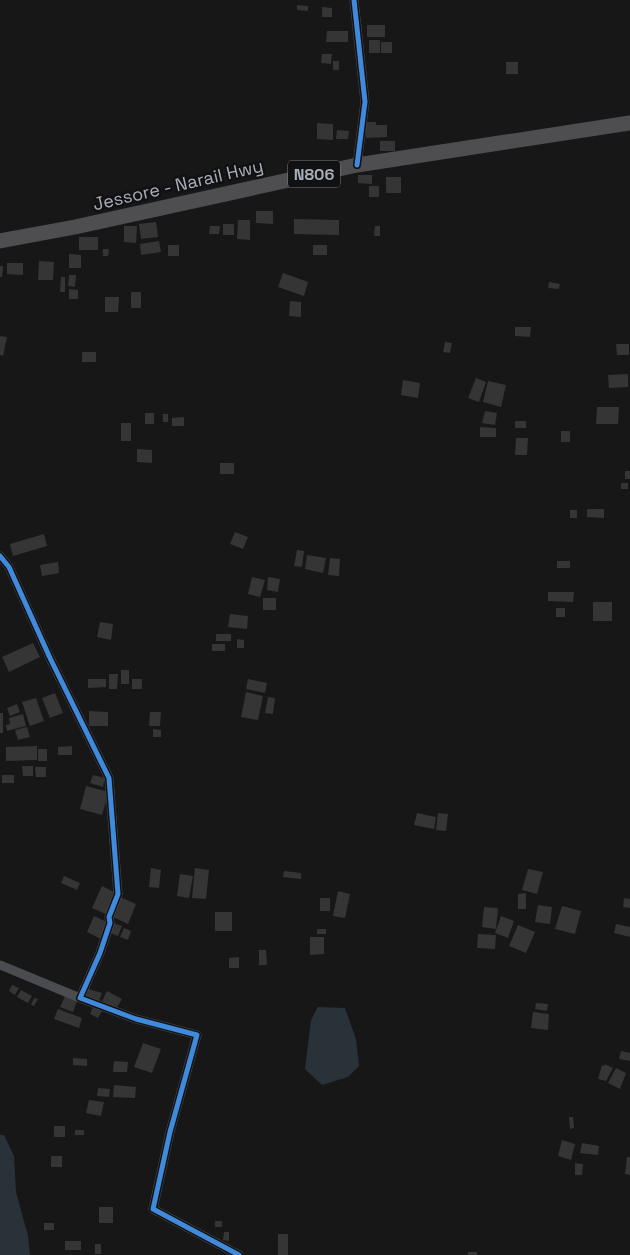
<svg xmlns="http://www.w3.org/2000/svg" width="630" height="1255" viewBox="0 0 630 1255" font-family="'Space Grotesk',sans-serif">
  <rect width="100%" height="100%" fill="#171717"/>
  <!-- water -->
  <path fill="#2a3239" d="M318,1007L345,1008L356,1039L359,1066L348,1077L322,1085L305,1069L311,1020Z
    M0,1135H4L14,1156L16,1192L28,1236L30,1255H0Z"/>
  <!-- building -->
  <path fill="#353536" d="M297,5L308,6V11L297,10Z
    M322,7L332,8V17H322Z
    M367,25H385V37H367Z
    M327,31H348V42H326Z
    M369,40H380V53H369Z
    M381,42H392V53H381Z
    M322,54H332L331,64L321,63Z
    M333,61H339V70H333Z
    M506,62H518V74H506Z
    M365,122H376V125H387V137L366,138Z
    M317,123L333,124V140L317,139Z
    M337,130L349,131L348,139H336Z
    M380,141H395V151H380Z
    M358,175H372V184L358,183Z
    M386,177H401V193H386Z
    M369,186H379V197H369Z
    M256,211H273V224L256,223Z
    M294,219L339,220V235L294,234Z
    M238,220H250V240L237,239Z
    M156,222L158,237L141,239L139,224Z
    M223,224H234V235H223Z
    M124,226H137L136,243L124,242Z
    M210,226H220L219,234H209Z
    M375,226H380V236H374Z
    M79,237H98V250H79Z
    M159,241L161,252L141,255L140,244Z
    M168,245H179V256H168Z
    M313,245H327V255H313Z
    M103,249H109L108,256H103Z
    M69,254L81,255V268H69Z
    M39,261L54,262L53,280H38Z
    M7,263H23V275L7,274Z
    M0,266H3L2,277H0Z
    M283,273L308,282L304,296L278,287Z
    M69,275H76L75,287L68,286Z
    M61,277H65V292H60Z
    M549,282L560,284L559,289L548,288Z
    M69,289L78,290V299H69Z
    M131,292H141V308H131Z
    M105,297H119L118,312H105Z
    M290,301L301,302V317L289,316Z
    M515,327H531L530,337L515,336Z
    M0,336L7,337L3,356L0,355Z
    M445,342L452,343L450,353L443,352Z
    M616,344H629V355H617Z
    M82,352H96V362H82Z
    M628,374V387L609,388L608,375Z
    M476,378L486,382L479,402L468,398Z
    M403,380L420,383L418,398L401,395Z
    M488,381L506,385L501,407L483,402Z
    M597,407H619L618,424H596Z
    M485,411L497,413L495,425L482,423Z
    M145,413H154V424H145Z
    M163,414H168V422H163Z
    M184,417V426H172V418Z
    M515,421H526V428H515Z
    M121,423H131V441H121Z
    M480,427L496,428V437H480Z
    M561,431H570V442H561Z
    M516,438H528L527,455H515Z
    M137,449L152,450V463L137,462Z
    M220,463H234V474H220Z
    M625,471H630V479H625Z
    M621,483H628V489H621Z
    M587,509H604V518L587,517Z
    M570,510H577V518H570Z
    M235,532L248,537L243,549L230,544Z
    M44,534L47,546L13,556L10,544Z
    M297,550L304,551L302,567L294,566Z
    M307,555L326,558L323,573L305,569Z
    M330,558L340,559L339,576L328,575Z
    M557,561H570V568H557Z
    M58,562L59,573L42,576L40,565Z
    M252,577L265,580L260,597L248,594Z
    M268,577L280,579L278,592L267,590Z
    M548,592H574L573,602L548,601Z
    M263,598H276V610H263Z
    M593,602H612V621H593Z
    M556,608H565V617H556Z
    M230,614L248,616L247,629L228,627Z
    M100,622L113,624L111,640L97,637Z
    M216,634H231V641H216Z
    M237,639L244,640V648H237Z
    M33,643L40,657L9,672L2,657Z
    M212,644H225V651H212Z
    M121,670H129V684H121Z
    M109,674H118L117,689H109Z
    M88,679H106V687L88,688Z
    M132,679H142V689H132Z
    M248,679L267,683L265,693L246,689Z
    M246,692L263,696L258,720L241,717Z
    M55,693L63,713L50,718L42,698Z
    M268,697L275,698L273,714L265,713Z
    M36,698L44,721L30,726L22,702Z
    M17,704L20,712L10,716L7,708Z
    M89,711L108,712V726H89Z
    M150,712H161L160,726H149Z
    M0,713H3V733H0Z
    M23,714L26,726L7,731L6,725L10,724L9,718Z
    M27,727L30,737L18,740L15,730Z
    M153,729L161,730V737H153Z
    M37,746V760L6,761V747Z
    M72,746V755H58V747Z
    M38,749H47V761H38Z
    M22,766H33V776H23Z
    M35,767H46V777H36Z
    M2,775H14V783H2Z
    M93,775L105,778L103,787L90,783Z
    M86,786L109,792L102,815L80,809Z
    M417,813L436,817L434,829L414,825Z
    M438,813L448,814L446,831L436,830Z
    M151,868L161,870L159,888L149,887Z
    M195,868L209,870L206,899L192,898Z
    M528,869L543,872L537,894L522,890Z
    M284,871L301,873V879L283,877Z
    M180,874L193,876L189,898L177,896Z
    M64,876L80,883L77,890L61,883Z
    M102,886L118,894L108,915L92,908Z
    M338,891L350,894L345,918L333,916Z
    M526,893V909H518V894Z
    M120,897L136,904L128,924L111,916Z
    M320,898H330V911H320Z
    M624,898L630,899V908L623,907Z
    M538,905L552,907L550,924L535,922Z
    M562,906L581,911L575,934L555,929Z
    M484,907L498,908L496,929L482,927Z
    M215,912H232V931H215Z
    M94,916L109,923L101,939L87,932Z
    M501,916L514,921L508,938L495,933Z
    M111,922L122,926L118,936L107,932Z
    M616,924L630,927V937L614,933Z
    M518,925L535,932L526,953L509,946Z
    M124,928L131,931L128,940L120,937Z
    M317,929H326V934H317Z
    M478,934L496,935L495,949L477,948Z
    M310,937H324V954L310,955Z
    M259,950H266L267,965H259Z
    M239,957V968H229V958Z
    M12,985L19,988L15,995L9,991Z
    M85,988L102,993L99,1001L83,996Z
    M21,990L32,996L28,1003L17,997Z
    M107,991L122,999L116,1009L102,1001Z
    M65,996L77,1001L73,1012L60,1007Z
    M34,998L38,999L34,1006L31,1005Z
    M536,1003L548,1004L547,1011L535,1009Z
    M93,1007L102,1011L98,1018L90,1014Z
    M58,1009L82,1018L79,1028L54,1019Z
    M533,1012L549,1014L548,1030L531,1028Z
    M143,1043L161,1049L152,1073L134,1067Z
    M621,1051L630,1053V1061L619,1059Z
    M73,1058L87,1059V1066L73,1065Z
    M114,1061L128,1062L127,1072H113Z
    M605,1064L613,1068L606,1081L598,1079L602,1065L604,1066Z
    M616,1068L626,1073L620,1089L608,1083Z
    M114,1085L136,1087L135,1098L113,1097Z
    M98,1088L110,1089L109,1097L97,1096Z
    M89,1100L104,1102L101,1116L86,1113Z
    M569,1117H573L574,1128L570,1129Z
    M54,1126H65V1137H54Z
    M75,1130H84V1135H75Z
    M562,1140L575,1144L571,1160L558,1156Z
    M582,1143L599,1146L598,1155L580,1153Z
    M51,1156H62V1167H51Z
    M627,1157H630V1175L625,1174Z
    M575,1163L583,1164L582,1175H575Z
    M99,1207H113V1223H99Z
    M215,1221H222V1227H215Z
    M44,1223H54V1230H44Z
    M224,1232H229V1241L223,1240Z
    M278,1234H288V1255H278Z
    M65,1241H81V1250H65Z
    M95,1244H101V1254H95Z
    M468,1252H477V1255H468Z"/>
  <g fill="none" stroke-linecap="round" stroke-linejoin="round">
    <!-- street -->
    <path stroke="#4b4c50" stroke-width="9" d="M354,0L365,102L357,165
      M0,556L9,567L50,658L109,778L118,894L109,917L110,923L100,953L80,998L136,1019L197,1035L170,1132L153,1209L239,1255
      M0,965L80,998"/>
    <!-- highway -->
    <path stroke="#4e4e51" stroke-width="15" d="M0,241L75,227L357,165L630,123"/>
    <defs>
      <path id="cycleway" d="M354,0L365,102L357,165
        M0,556L9,567L50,658L109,778L118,894L109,917L110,923L100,953L80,998L136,1019L197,1035L170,1132L153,1209L239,1255"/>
    </defs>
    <!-- cycleway casing -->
    <use href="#cycleway" stroke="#111113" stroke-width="8"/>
    <!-- cycleway -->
    <use href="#cycleway" stroke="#408adc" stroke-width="5"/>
  </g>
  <g text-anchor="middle" stroke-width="5" stroke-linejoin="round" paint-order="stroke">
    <!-- shield labels -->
    <rect fill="#111113" stroke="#7b7e86" stroke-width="1" x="288" y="160.5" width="52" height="27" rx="4"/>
    <g font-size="16" font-weight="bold" fill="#a8adb8">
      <text x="314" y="180">N806</text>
    </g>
    <!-- street labels -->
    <g font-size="18" fill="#a8adb8" stroke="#111113">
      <text transform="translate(178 185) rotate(-13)" y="6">Jessore - Narail Hwy</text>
    </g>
  </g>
</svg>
